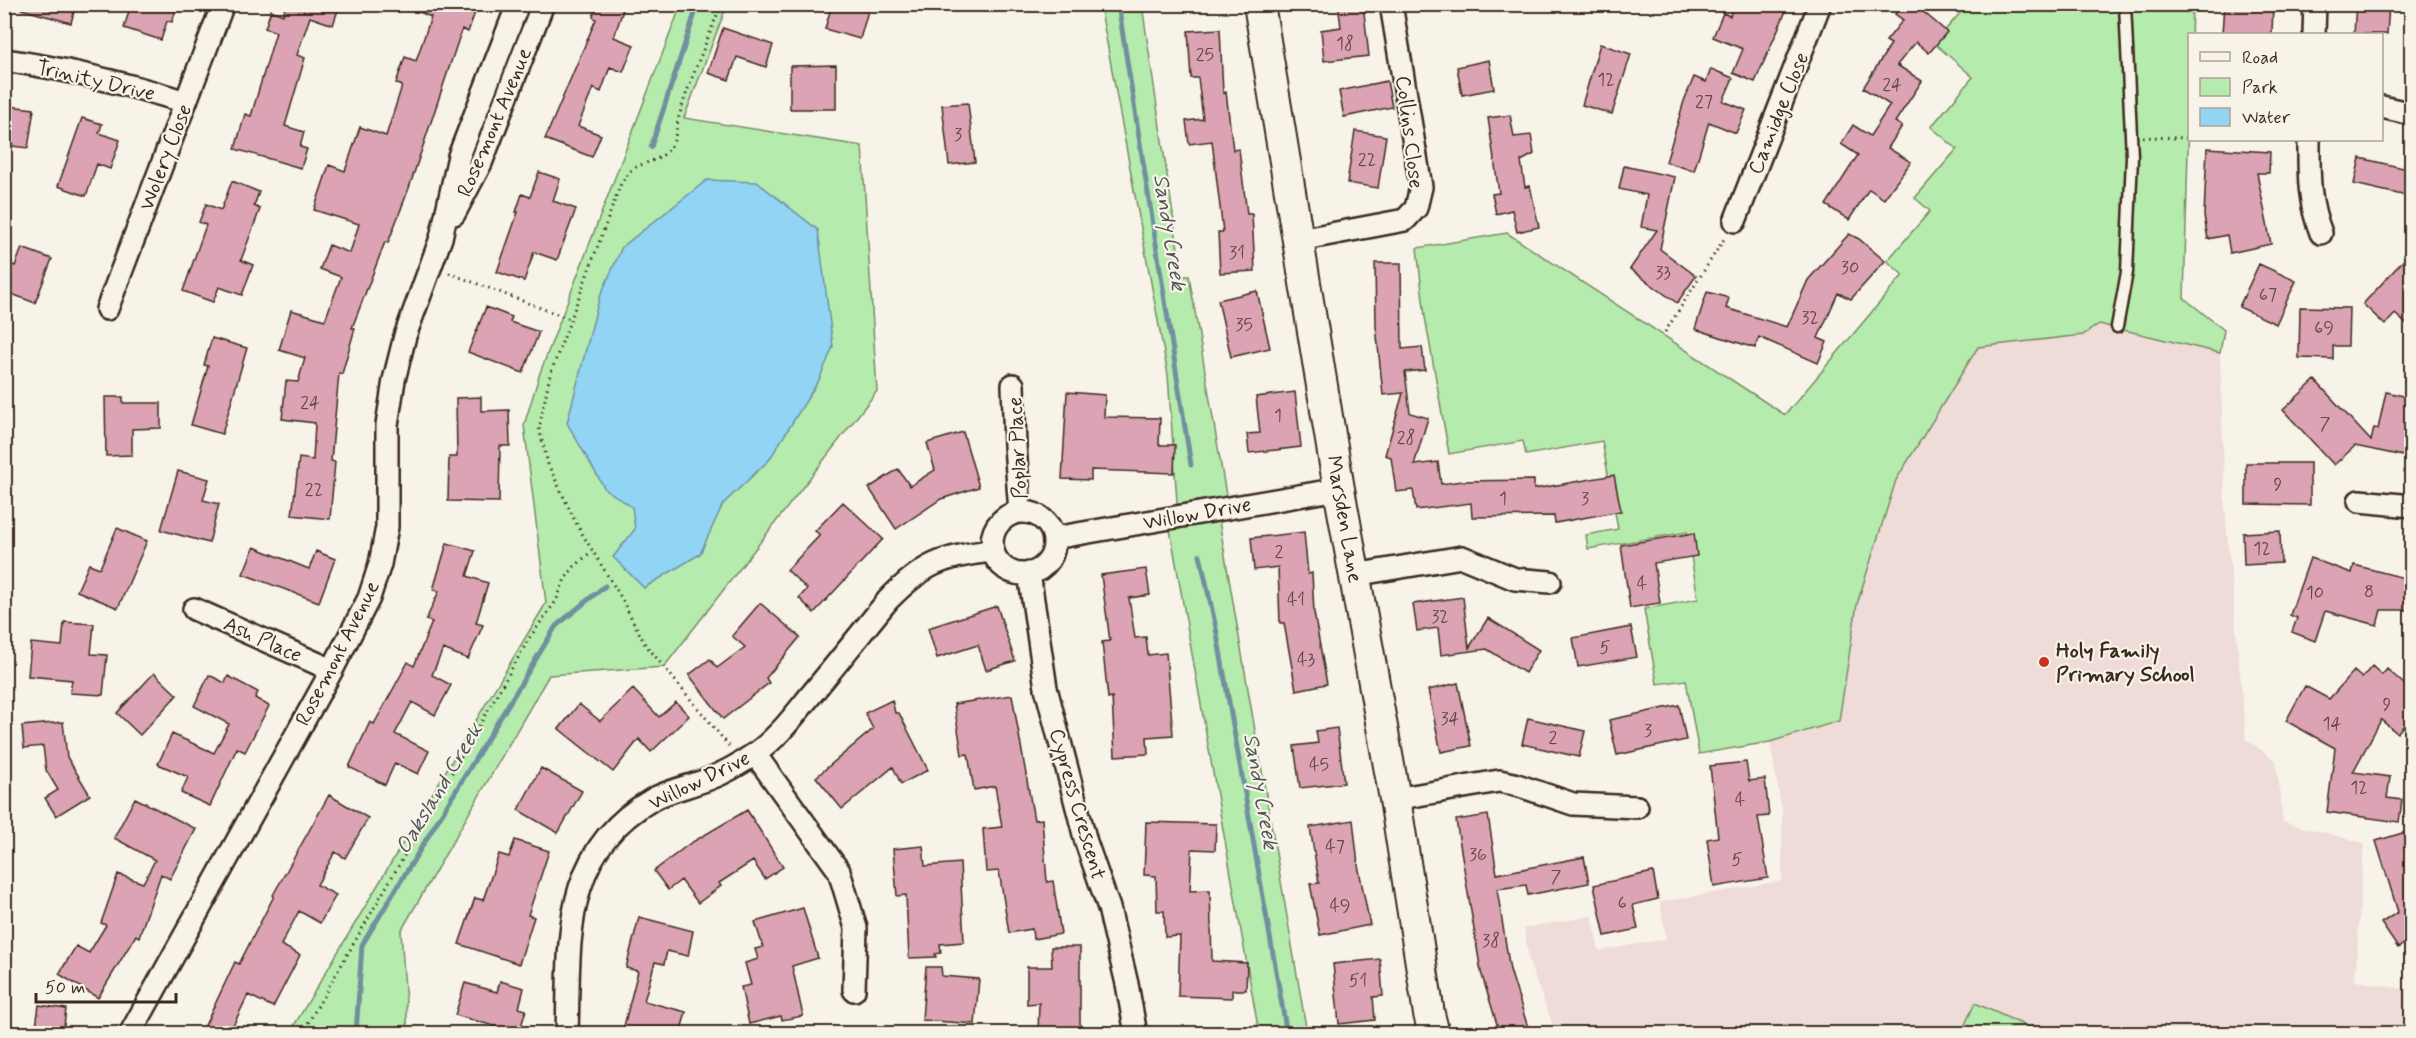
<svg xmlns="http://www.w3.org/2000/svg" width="2416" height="1038" viewBox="0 0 2416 1038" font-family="Mynerve,sans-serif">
  <rect width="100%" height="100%" fill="#f7f3e8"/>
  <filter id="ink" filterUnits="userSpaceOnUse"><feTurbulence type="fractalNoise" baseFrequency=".0167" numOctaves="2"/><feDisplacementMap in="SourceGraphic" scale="12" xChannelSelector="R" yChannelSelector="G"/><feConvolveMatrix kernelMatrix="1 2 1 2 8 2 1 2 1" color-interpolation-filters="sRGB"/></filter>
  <g filter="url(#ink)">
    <!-- built -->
    <path fill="#efdbd8" d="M2099,324L2220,353L2225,509L2246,739L2276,761L2283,822L2364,843L2355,981L2411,990V1033H1556L1530,965L1524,928L1592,916L1599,951L1666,939L1660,902L1782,881V811L1770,742L1839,720L1857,604L1896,480L1978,347L2083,335Z"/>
    <!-- green -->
    <path fill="#b5ebad" stroke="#788a66" stroke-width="1.5" d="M681,5H727L684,118L862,146L877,391L664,667L549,675L401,931L408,1033L289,1034L546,603L524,425L540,373Z
      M1100,5H1142L1182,276H1189L1228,507L1217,509L1307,1033H1259L1168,518L1178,516L1168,375Z
      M1967,5H2192L2184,298L2224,330L2220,353L2099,324L2083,335L1978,347L1896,480L1857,604L1839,721L1770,742L1699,754L1686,680L1657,684L1644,609L1698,599L1687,532L1588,549L1586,535L1618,529L1602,441L1526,455L1523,441L1449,454L1425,317L1417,248L1507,233L1785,415L1903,275L1887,261L1930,211L1915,198L1957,149L1931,127L1973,77L1934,43Z
      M1975,1003L2035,1030L2034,1033L1967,1034L1962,1031Z"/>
    <!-- water -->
    <path fill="#91d4f3" stroke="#6f909e" stroke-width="1.5" d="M707,180L757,182L818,230L833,347L819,380L769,460L723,504L700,554L644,588L613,557L635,529L632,507L605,489L567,423L599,299L622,247Z"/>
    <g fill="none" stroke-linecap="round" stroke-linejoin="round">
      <!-- stream -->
      <path stroke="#6f909e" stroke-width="5" d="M1118,4L1191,465
        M651,147L698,4
        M1200,555L1216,628L1287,1034
        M356,1034L362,945L556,626L605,586"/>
    </g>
    <!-- building -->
    <path fill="#dba3b3" stroke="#3b2a1e" stroke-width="1.5" d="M22,4H76L71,23L21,9Z
      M131,4H178L172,22L167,21L161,40L124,28Z
      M282,4H340L333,25L310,17L297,55L305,58L285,126L304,132L300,147L307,149L301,168L235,149L245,114L251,116L276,32L265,28L271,10L283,15L285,8L282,7Z
      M401,4H478L468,32L462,29L409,188L388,243L385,242L352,328H355L342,374L339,373L331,461L335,462L330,519L292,515L299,458L313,460L315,423L282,419L286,381L298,382L305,358L279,350L291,310L325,320L341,277L320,269L329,245L350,253L359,224L314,210L329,165L345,171L360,127L386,136L402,86L396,83L405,57L416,61L431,17Z
      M597,4H625L614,37L634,45L623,72L610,67L601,92L593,88L578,126L601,135L592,157L545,139L596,19L593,17Z
      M832,4H870L860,39L825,29Z
      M1338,4H1363L1369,56L1324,61L1321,30L1341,27Z
      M1734,4H1789L1755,82L1733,73L1743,49L1713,37L1723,13L1730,16Z
      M1903,4H1914L1947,32L1929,53L1916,42L1897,65L1922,81L1895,122L1902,126L1888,148L1911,162L1884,199L1869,189L1849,220L1826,205L1858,155L1841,144L1853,125L1870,136L1890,105L1863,88L1891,44L1886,41L1903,20L1895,14Z
      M2224,4H2273L2272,34H2222Z
      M2356,4H2389L2387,34H2354Z
      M723,28L773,45L766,67L737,57L729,80L708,73Z
      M1220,29L1223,93L1226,92L1233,150L1239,149L1247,214H1252L1255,271L1220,273L1218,232H1223L1212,141L1189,144L1186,121L1203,119L1198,78H1191L1188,31Z
      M1600,44L1631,54L1612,114L1582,105Z
      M1489,60L1494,89L1462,95L1457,67Z
      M836,65V109H790V66Z
      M1711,69L1733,78L1723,101L1746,110L1736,133L1709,122L1694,171L1666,162L1684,101L1694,77L1706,82Z
      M1387,81L1392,107L1344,117L1339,91Z
      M968,103L975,162L949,165L942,105Z
      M9,106L34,109L28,148L4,145V113L8,114Z
      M1510,115L1514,137L1531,135L1534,154L1521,161L1525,187L1530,186L1539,227L1517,232L1512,210L1496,214L1492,194L1499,193L1488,118Z
      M82,118L102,124L99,133L120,140L110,169L97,164L86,196L58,186Z
      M1355,131L1386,136L1378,188L1347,183Z
      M2207,148L2270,152L2269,173H2257L2271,244L2230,253L2227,235L2208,239L2204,216Z
      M2360,158L2412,170L2407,196L2354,184Z
      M1624,166L1675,177L1660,249L1696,276L1677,303L1630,269L1657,230L1641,227L1647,195L1619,189Z
      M539,172L560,179L553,201L576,209L557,260L534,252L524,281L497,272L518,212H516L522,194L530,197Z
      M232,181L259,192L254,206L260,209L241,260L253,265L242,295L219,287L213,302L183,291L206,225L199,222L206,204L221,210Z
      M1849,234L1859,239L1885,261L1851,299L1838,293L1818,338L1827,342L1818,363L1759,337L1755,348L1695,329L1707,292L1729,298L1726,308L1787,327L1808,280Z
      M22,248L52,259L35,303L4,291V262L15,266Z
      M2412,251V329L2395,314L2385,325L2363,304Z
      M1375,263H1401L1402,349L1422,347L1425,370L1405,372L1410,413L1428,418L1414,465L1438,462L1441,484L1462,481L1534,480V489L1614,475L1621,511L1555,523L1554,516L1472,517L1471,503L1416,510L1413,490L1396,492L1391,457L1385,455L1403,393L1383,395L1376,326Z
      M2259,264L2296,281L2276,324L2239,307Z
      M1257,291L1270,348L1231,357L1218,300Z
      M486,307L512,317L510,322L539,332L523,373L468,352Z
      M2300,307L2349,308L2348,346H2333V359L2299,358Z
      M212,338L247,348L222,434L191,425L208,366L204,365Z
      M2315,380L2371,441L2374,428L2378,429L2386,392L2412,398V440L2408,457L2355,446L2334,465L2283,410Z
      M1067,392L1105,395L1104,417L1160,418L1159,445H1175L1174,473L1091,470V480L1062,479Z
      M1295,392L1301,447L1249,453L1247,434L1260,433L1256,397Z
      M105,397H123V403H161V428L132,429V455L106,456Z
      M481,397V411L509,410L510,446H500L499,502L448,501L449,457H457L456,398Z
      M963,432L979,487L941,499L896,529L869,488L898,469L910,486L935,470L927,443Z
      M2246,463H2310V505L2246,504Z
      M178,471L209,479L203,500L219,504L209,543L161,530Z
      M843,502L883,539L814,613L799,598L807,589L787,570L820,535L815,531Z
      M117,528L147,541L118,608L77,591L89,564L100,568Z
      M2280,531L2281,563L2244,565L2243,533Z
      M1304,532L1308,574L1312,573L1314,613L1327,684L1296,690L1284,623H1280L1278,567L1254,570L1251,538Z
      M1694,533L1697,556L1654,563L1660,603L1630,608L1621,545Z
      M447,543L475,551L467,576L488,583L476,623L483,625L468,659L443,649L432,675L451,685L435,715L412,702L395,734L429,751L418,774L395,763L385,785L349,767L370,722L374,724L408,662L414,666L432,622L426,620L439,591L433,590Z
      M254,547L309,569L316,551L335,559L319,602L243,574Z
      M2310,558L2352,573L2354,565L2412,580V610H2381L2377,625L2325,611L2315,641L2292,632L2297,618L2290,615Z
      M1146,569L1150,595L1129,598L1135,638L1146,637L1148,655L1166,653L1173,735L1147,737L1148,754L1115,756L1112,697L1108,698L1102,642L1110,641L1101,575Z
      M1463,597L1469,648L1488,618L1539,650L1525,673L1487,649L1441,655L1438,628L1417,631L1413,604Z
      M760,603L800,637L766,678L769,683L723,719L689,675L710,659L717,668L745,647L732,636Z
      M997,606L1015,661L986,670L978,645L937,658L928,628Z
      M64,622L94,624L91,654L107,655L103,695L70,693L72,680L28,676L31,643L62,646Z
      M1631,627L1637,657L1578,667L1573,638Z
      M2372,666L2382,675L2387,669L2412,691V717L2397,733L2381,720L2353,772L2390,777L2387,798L2402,800L2399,822L2327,812L2335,748L2286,721L2305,686L2329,699L2354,671L2362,678Z
      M154,673L177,695L140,735L117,713Z
      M209,675L225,683L228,676L258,692L255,698L269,706L245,752L237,748L210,806L181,793L188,777L158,764L172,734L214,753L229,724L194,706Z
      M1458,683L1471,746L1441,752L1428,690Z
      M633,689L659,717L676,702L689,716L651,752L639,739L613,772L559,729L579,704L600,721Z
      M1012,695L1034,820L1042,819L1047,882L1053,881L1061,934L1033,939L1032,929L1009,933L999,871L986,872L983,829L1002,827L995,786L974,790L968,754L962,755L954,704Z
      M892,700L895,713H899L928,770L901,784L893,767L842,809L816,777L873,729L865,713Z
      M1679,705L1686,740L1617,755L1609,720Z
      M1528,718L1585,731L1579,757L1522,744Z
      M63,722L67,757L90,795L56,816L45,798L58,790L46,770L43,746L24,748L22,726Z
      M1337,728L1344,783L1300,788L1294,746L1318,743L1316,731Z
      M1746,762L1749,781L1765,779L1769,816L1758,817L1768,878L1714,887L1707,839L1718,837L1710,766Z
      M541,768L582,791L558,833L518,810Z
      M329,795L368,818L345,858L335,852L317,885L336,895L320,923L299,911L281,945L300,955L273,1007L248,995L229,1034H201L235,962L239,964L274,896L273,895Z
      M135,798L196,829L170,879L161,874L139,937L136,935L98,998L59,974L76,946L89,953L106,925L101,923L118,874L143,883L155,860L114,838Z
      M747,810L783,867L765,879L753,861L719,883L721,886L698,903L681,880L668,890L654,871L689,844Z
      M1488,815L1497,874L1584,857L1589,883L1528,895L1526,885L1497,889L1510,970L1530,1034H1500L1481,972L1456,820Z
      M1353,820L1358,865L1370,925L1320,935L1310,884L1319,883L1310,827Z
      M1146,822L1216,824L1215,850L1192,849L1190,891L1210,890L1212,961L1247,963L1246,990H1232V998L1178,996L1180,936L1165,937L1164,911H1157L1156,876L1144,875Z
      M2409,831L2412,839V944L2408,945L2407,942L2398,948L2381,923L2398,912L2376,841Z
      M515,840L549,851L528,915L534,917L519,964L459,944L475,898L483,900L499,854L509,857Z
      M923,846L925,866L960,863L964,942L940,944L941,953L935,954L936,957L909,958L906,895L897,896L893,849Z
      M1653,872L1658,899L1633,905L1638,929L1605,936L1594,885Z
      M803,908L818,958L792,966L803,1016L782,1020L781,1016L749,1024L741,987L751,985L745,963L758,959L755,949L763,947L755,922Z
      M639,917L693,931L688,956L667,951L664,964L655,962L644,1001L686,1012L680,1034H622L638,971L626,968Z
      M1051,947H1080V1034H1038L1039,1003L1027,1004V967H1052Z
      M1380,959L1383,996L1373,997L1375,1020L1339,1024L1333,964Z
      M926,967H941L942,976L979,979L975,1024L922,1020Z
      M500,981L524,988L519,1008L526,1010L519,1033L455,1015L465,983L497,992Z
      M39,1005L66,1009L63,1034H35Z"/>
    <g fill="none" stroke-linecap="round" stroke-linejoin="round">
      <defs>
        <path id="service" d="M2117,327L2127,272L2132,157L2125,4"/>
        <path id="minor" d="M2314,34L2315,4
          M4,60C69,69 124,83 186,102
          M2382,107L2412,114
          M2309,140C2309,174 2308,200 2321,233
          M454,214L481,163L543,4
          M1735,221L1820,4
          M1299,240L1405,220L1416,208L1421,187L1391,4
          M107,309L223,4
          M1013,385L1015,446L1020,512
          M2359,501L2412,506
          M992 543a31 31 0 1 1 62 0a31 31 0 1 1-62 0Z
          M1054,538L1339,489
          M1029,573L1046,688L1086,842L1109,908L1127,984L1136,1034
          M1354,575L1462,557L1515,579L1550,582
          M194,609L332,670
          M755,754L839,871L856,928L854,990
          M1395,799L1499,781L1514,784L1573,804L1637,807
          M130,1034L332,670L369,598L380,564L387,527V425L394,380L405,336L441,238L459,156L518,4
          M567,1034C570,941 560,852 653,799C670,790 691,786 709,779C724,773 740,764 753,755C776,740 793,717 810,696C836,665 862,632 888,600C923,564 943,556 993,551"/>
        <path id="secondary" d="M1259,4L1339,489L1395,799L1429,1014L1434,1034"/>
      </defs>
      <!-- service casing -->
      <use href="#service" stroke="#3b2a1e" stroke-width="15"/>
      <!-- minor casing -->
      <use href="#minor" stroke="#3b2a1e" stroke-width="26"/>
      <!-- secondary casing -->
      <use href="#secondary" stroke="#3b2a1e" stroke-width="34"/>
      <!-- path -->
      <path stroke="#3b2a1e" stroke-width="3" stroke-dasharray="1.5 4.5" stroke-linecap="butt" d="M721,4C708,40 691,76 680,113C676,124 677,139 670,148C654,169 634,156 620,186L550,375L539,428L548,464L578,527L619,594L645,644L729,746
        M2143,137L2190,138
        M449,273L570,319
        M1665,332L1726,236
        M304,1034L308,1023L530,637L556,601L565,579L574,567L592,551"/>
      <!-- service -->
      <use href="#service" stroke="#f7f3e8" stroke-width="10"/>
      <!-- minor -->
      <use href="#minor" stroke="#f7f3e8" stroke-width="21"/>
      <!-- secondary -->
      <use href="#secondary" stroke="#f7f3e8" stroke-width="30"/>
    </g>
  </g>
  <!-- markers -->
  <circle fill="#c8321e" stroke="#f7f3e8" stroke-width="2" cx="2044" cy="662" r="6"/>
  <g text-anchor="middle" stroke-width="4.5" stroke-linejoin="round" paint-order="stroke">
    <!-- number labels -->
    <g font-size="18" fill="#634843">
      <text x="1345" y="49">18</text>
      <text x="1205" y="60">25</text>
      <text x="1606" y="85">12</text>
      <text x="1892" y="90">24</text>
      <text x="1704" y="107">27</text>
      <text x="958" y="140">3</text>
      <text x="1367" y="165">22</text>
      <text x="1237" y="258">31</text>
      <text x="1850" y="273">30</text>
      <text x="1663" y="278">33</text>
      <text x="2268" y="300">67</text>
      <text x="1810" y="323">32</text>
      <text x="1244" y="330">35</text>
      <text x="2324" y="333">69</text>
      <text x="310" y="408">24</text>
      <text x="1278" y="421">1</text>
      <text x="2325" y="429">7</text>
      <text x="1406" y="443">28</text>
      <text x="2278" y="490">9</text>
      <text x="314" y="495">22</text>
      <text x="1503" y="504">1</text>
      <text x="1585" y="504">3</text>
      <text x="2262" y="554">12</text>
      <text x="1279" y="557">2</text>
      <text x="1642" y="589">4</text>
      <text x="2369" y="597">8</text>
      <text x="2315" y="598">10</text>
      <text x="1296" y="605">41</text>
      <text x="1440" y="622">32</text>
      <text x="1605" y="653">5</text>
      <text x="1306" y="665">43</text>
      <text x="2387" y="710">9</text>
      <text x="1450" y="724">34</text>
      <text x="2332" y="729">14</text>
      <text x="1648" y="736">3</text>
      <text x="1553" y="743">2</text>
      <text x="1319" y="770">45</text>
      <text x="2359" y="793">12</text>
      <text x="1740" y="805">4</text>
      <text x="1335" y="852">47</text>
      <text x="1478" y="860">36</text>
      <text x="1737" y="865">5</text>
      <text x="1556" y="882">7</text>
      <text x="1622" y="908">6</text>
      <text x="1340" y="911">49</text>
      <text x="1491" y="946">38</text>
      <text x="1358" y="986">51</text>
    </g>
    <!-- street labels -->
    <g font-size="21" fill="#3b2a1e" stroke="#f7f3e8">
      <text transform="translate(96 80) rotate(13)" y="7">Trinity Drive</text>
      <text transform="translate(1778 113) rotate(-68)" y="7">Camidge Close</text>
      <text transform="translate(494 122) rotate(-67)" y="7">Rosemont Avenue</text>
      <text transform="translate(1410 132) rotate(83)" y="7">Collins Close</text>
      <text transform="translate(165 157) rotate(-69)" y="7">Wolery Close</text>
      <text transform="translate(1017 448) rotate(-93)" y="7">Poplar Place</text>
      <text transform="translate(1197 513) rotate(-10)" y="7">Willow Drive</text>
      <text transform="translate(1345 519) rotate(80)" y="7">Marsden Lane</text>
      <text transform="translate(263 639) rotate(24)" y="7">Ash Place</text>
      <text transform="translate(337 653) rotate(-63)" y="7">Rosemont Avenue</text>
      <text transform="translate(699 780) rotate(-26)" y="7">Willow Drive</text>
      <text transform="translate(1078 804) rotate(74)" y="7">Cypress Crescent</text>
    </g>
    <!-- poi labels -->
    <g font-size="21" font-weight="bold" fill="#3b2a1e" stroke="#f7f3e8" text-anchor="start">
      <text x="2056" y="657">Holy Family<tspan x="2056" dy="24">Primary School</tspan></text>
    </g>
    <!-- water labels -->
    <g font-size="22" font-style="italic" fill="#505453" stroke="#f7f3e8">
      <text transform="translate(1171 232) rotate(81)" y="8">Sandy Creek</text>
      <text transform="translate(438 788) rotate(-59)" y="8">Oaksland Creek</text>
      <text transform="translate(1262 791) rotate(80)" y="8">Sandy Creek</text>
    </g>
  </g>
  <!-- margin -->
  <rect width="2416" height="1038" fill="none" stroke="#f7f3e8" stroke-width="24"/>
  <rect x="12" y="12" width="2392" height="1014" fill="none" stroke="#3b2a1e" stroke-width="2" filter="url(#ink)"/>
  <!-- legend -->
  <rect x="2188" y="33" width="195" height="108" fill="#f7f3e8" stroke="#aca397" stroke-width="1.5"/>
  <rect x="2200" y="52" width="30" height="9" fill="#f7f3e8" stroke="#aca397" stroke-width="1.5"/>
  <text x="2242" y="63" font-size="18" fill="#3b2a1e">Road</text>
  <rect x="2200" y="78" width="30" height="18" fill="#b5ebad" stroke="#aca397" stroke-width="1.5"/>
  <text x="2242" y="93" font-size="18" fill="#3b2a1e">Park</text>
  <rect x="2200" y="108" width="30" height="18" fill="#91d4f3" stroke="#aca397" stroke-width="1.5"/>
  <text x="2242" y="123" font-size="18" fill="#3b2a1e">Water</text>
  <!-- scale -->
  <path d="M36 993v9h140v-9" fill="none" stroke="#3b2a1e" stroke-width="3"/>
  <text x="45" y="993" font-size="18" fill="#3b2a1e" stroke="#f7f3e8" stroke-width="4.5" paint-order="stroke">50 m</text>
</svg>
